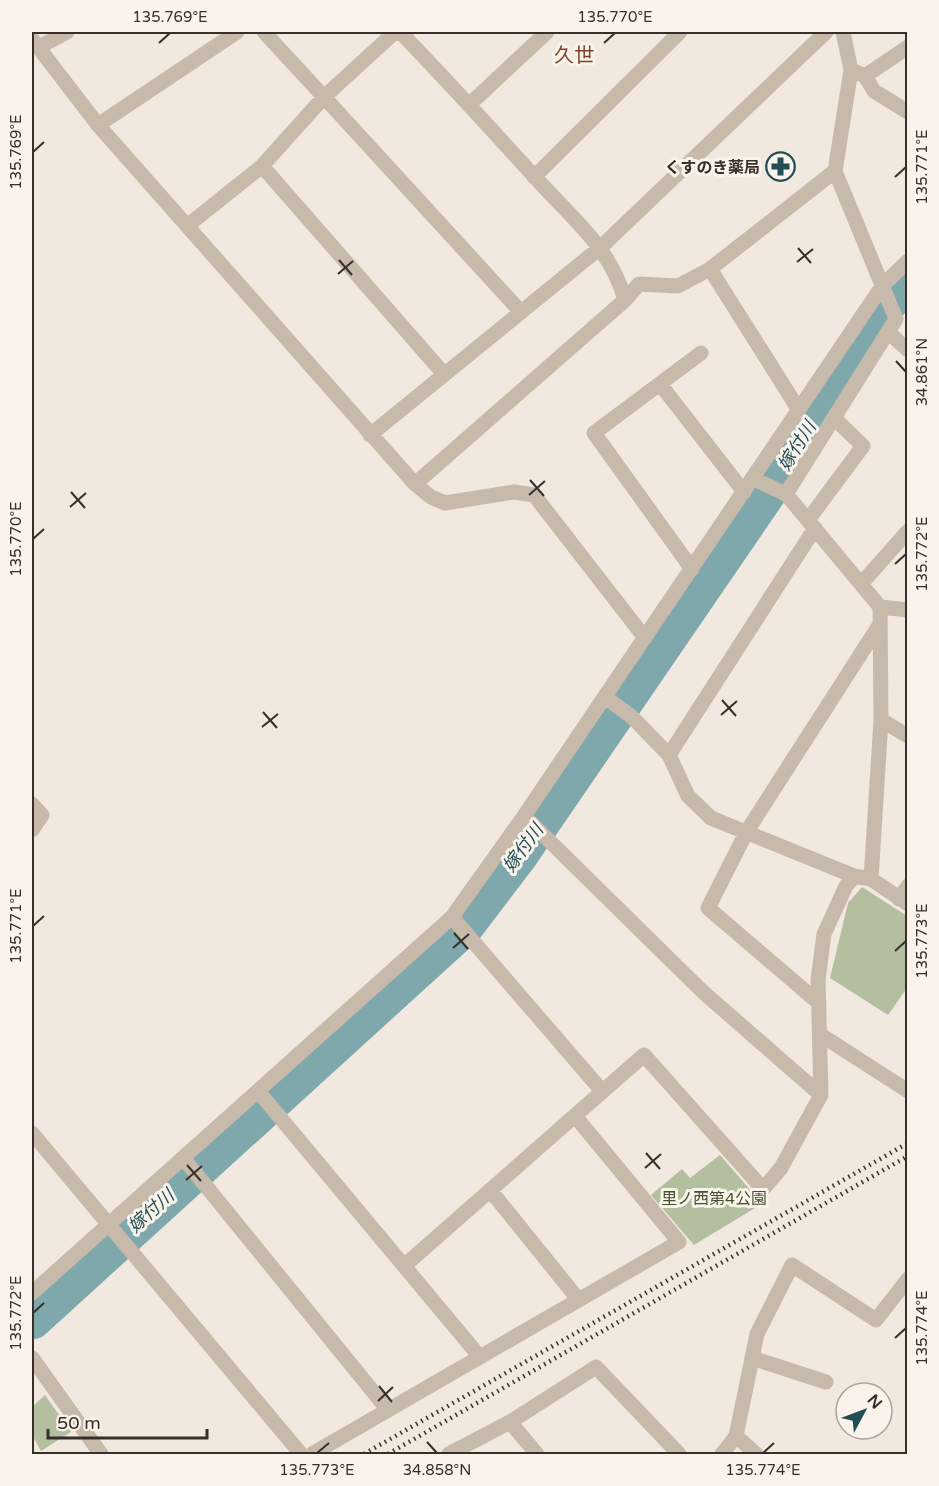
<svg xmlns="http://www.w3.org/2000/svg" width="939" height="1486" viewBox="0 0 939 1486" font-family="'Varela Round','Noto Sans JP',sans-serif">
  <rect width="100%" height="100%" fill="#f1e9df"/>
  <!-- green -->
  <path fill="#b3bf9f" d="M862,887L907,916V988L888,1015L830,978L848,903Z
    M720,1155L759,1200L755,1208L694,1245L651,1195L682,1169L690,1178Z
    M45,1395L71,1432L41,1451L32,1435V1407Z"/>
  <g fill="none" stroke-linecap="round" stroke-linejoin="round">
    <!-- river -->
    <path stroke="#7fa8ac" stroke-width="39" d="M32,1320L464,927L518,856L766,494L885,305L908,284"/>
    <!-- minor -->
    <path stroke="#c8baab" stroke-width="15" d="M264,32L324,97L262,166L444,374
      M395,32L324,97L521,312
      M400,32C446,79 489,127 534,176C570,217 610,246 625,300L639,284L678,286L710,269L835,171
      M32,39L98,125L415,484L431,497L445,503L514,492L534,495L645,638
      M39,47L67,32
      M851,70L865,76L908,47
      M865,76L874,91L908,112
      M470,104L547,32
      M98,125L237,32
      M534,177L680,32
      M187,226L262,166
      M710,269L799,410
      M888,332L908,350
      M660,384L744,492
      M370,435L601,247L826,32
      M752,478L786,494L880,607L881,720L871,879
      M415,484L625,300
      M786,494L896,319L835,171L851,70L843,32
      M808,520L863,446L834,418
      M692,569L594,433L701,353
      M861,584L908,531
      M880,607L908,610
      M605,697L632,717L669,755L688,796L711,818L854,876L871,879L908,904
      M881,720L908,736
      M669,755L815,528
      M32,804L42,815L32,830
      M524,816L703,992L821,1095
      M899,899L908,886
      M452,917L602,1091
      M819,1003L708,908L747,831L880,624
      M821,1035L908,1091
      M258,1091L480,1357
      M32,1133L301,1454
      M184,1159L388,1410
      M490,1190L578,1299
      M404,1266L644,1055L763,1189L781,1168L821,1095L818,980L824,934L846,886L854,876
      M32,1293L452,917L524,816L883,285L908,261
      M32,1358L101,1454
      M752,1358L826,1382
      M510,1422L537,1454
      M736,1436L756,1454
      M312,1454L679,1242L575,1116
      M449,1454L510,1422L596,1367L679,1454
      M722,1454L736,1436L757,1334L792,1265L876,1320L908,1279"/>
    <!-- rail -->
    <path stroke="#372f2a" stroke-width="4.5" stroke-dasharray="1.5 4.5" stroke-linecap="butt" d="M364,1454L908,1143
      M388,1454L908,1156"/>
  </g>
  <!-- ticks -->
  <path fill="none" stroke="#372f2a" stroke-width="2" d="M159,43L170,33M604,43L615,33M33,152L44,142M895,177L906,167M798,248L811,263M339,260L352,275M797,262L813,249M338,274L353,261M896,361L906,372M530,480L544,496M71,492L85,508M529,495L545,481M70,507L86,493M33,539L44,529M895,564L906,554M722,700L736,716M263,712L277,728M721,715L737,701M262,727L278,714M33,926L44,916M454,933L468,949M453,948L469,934M895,951L906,941M646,1153L660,1169M187,1165L201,1181M645,1168L661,1154M186,1180L202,1166M33,1313L44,1303M895,1338L906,1328M379,1386L392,1402M378,1401L393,1387M427,1442L437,1453M317,1453L329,1443M763,1453L774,1443"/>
  <!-- icons -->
  <defs>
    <symbol id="pharmacy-ring" viewBox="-11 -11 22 22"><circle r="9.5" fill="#f9f3eb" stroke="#224f56" stroke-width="1.5"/><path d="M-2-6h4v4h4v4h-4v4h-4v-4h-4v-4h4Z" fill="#224f56"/></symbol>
  </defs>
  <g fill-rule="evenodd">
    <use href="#pharmacy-ring" x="764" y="150" width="33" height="33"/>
  </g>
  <g text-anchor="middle" stroke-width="6" stroke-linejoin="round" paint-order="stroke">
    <!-- poi labels -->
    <g font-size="16" font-weight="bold" fill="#372f2a" stroke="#f9f3eb" text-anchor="end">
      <text x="760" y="173">くすのき薬局</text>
    </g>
    <!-- park labels -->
    <g font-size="16" fill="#44532f" stroke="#f9f3eb">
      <text x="714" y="1204">里ノ西第4公園</text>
    </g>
    <!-- water labels -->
    <g font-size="18" font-style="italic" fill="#224f56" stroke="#f9f3eb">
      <text transform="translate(797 446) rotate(-58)" y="6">嫁付川</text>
      <text transform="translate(523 848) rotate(-54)" y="6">嫁付川</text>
      <text transform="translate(151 1211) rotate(-42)" y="6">嫁付川</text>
    </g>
    <!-- quarter labels -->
    <g font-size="20" fill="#804228" stroke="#f9f3eb">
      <text x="574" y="62">久世</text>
    </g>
  </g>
  <!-- border -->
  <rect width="939" height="1486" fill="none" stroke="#f9f3eb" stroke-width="66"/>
  <!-- north arrow -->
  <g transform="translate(864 1411) rotate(49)"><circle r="28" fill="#f9f3eb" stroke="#aba59e" stroke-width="1.5"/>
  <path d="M0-4.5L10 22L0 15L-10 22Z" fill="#224f56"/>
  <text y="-9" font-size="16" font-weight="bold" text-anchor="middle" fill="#372f2a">N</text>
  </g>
  <!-- scale -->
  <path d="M48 1429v9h159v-9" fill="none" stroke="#372f2a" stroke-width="3"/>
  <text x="57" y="1429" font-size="18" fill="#372f2a" stroke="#f9f3eb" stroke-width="4.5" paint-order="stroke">50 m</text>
  <rect x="33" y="33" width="873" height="1420" fill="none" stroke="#372f2a" stroke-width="2"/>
  <g font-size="15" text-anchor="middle" fill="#372f2a">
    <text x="170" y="22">135.769°E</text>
    <text x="615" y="22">135.770°E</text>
    <text transform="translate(16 152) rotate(-90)" y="5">135.769°E</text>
    <text transform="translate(922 167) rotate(-90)" y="5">135.771°E</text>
    <text transform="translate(922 372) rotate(-90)" y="5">34.861°N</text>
    <text transform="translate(16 539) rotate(-90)" y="5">135.770°E</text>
    <text transform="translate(922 554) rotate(-90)" y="5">135.772°E</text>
    <text transform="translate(16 926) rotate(-90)" y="5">135.771°E</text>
    <text transform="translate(922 941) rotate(-90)" y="5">135.773°E</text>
    <text transform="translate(16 1313) rotate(-90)" y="5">135.772°E</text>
    <text transform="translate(922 1328) rotate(-90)" y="5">135.774°E</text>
    <text x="317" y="1475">135.773°E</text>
    <text x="437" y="1475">34.858°N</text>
    <text x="763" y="1475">135.774°E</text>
  </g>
</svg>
